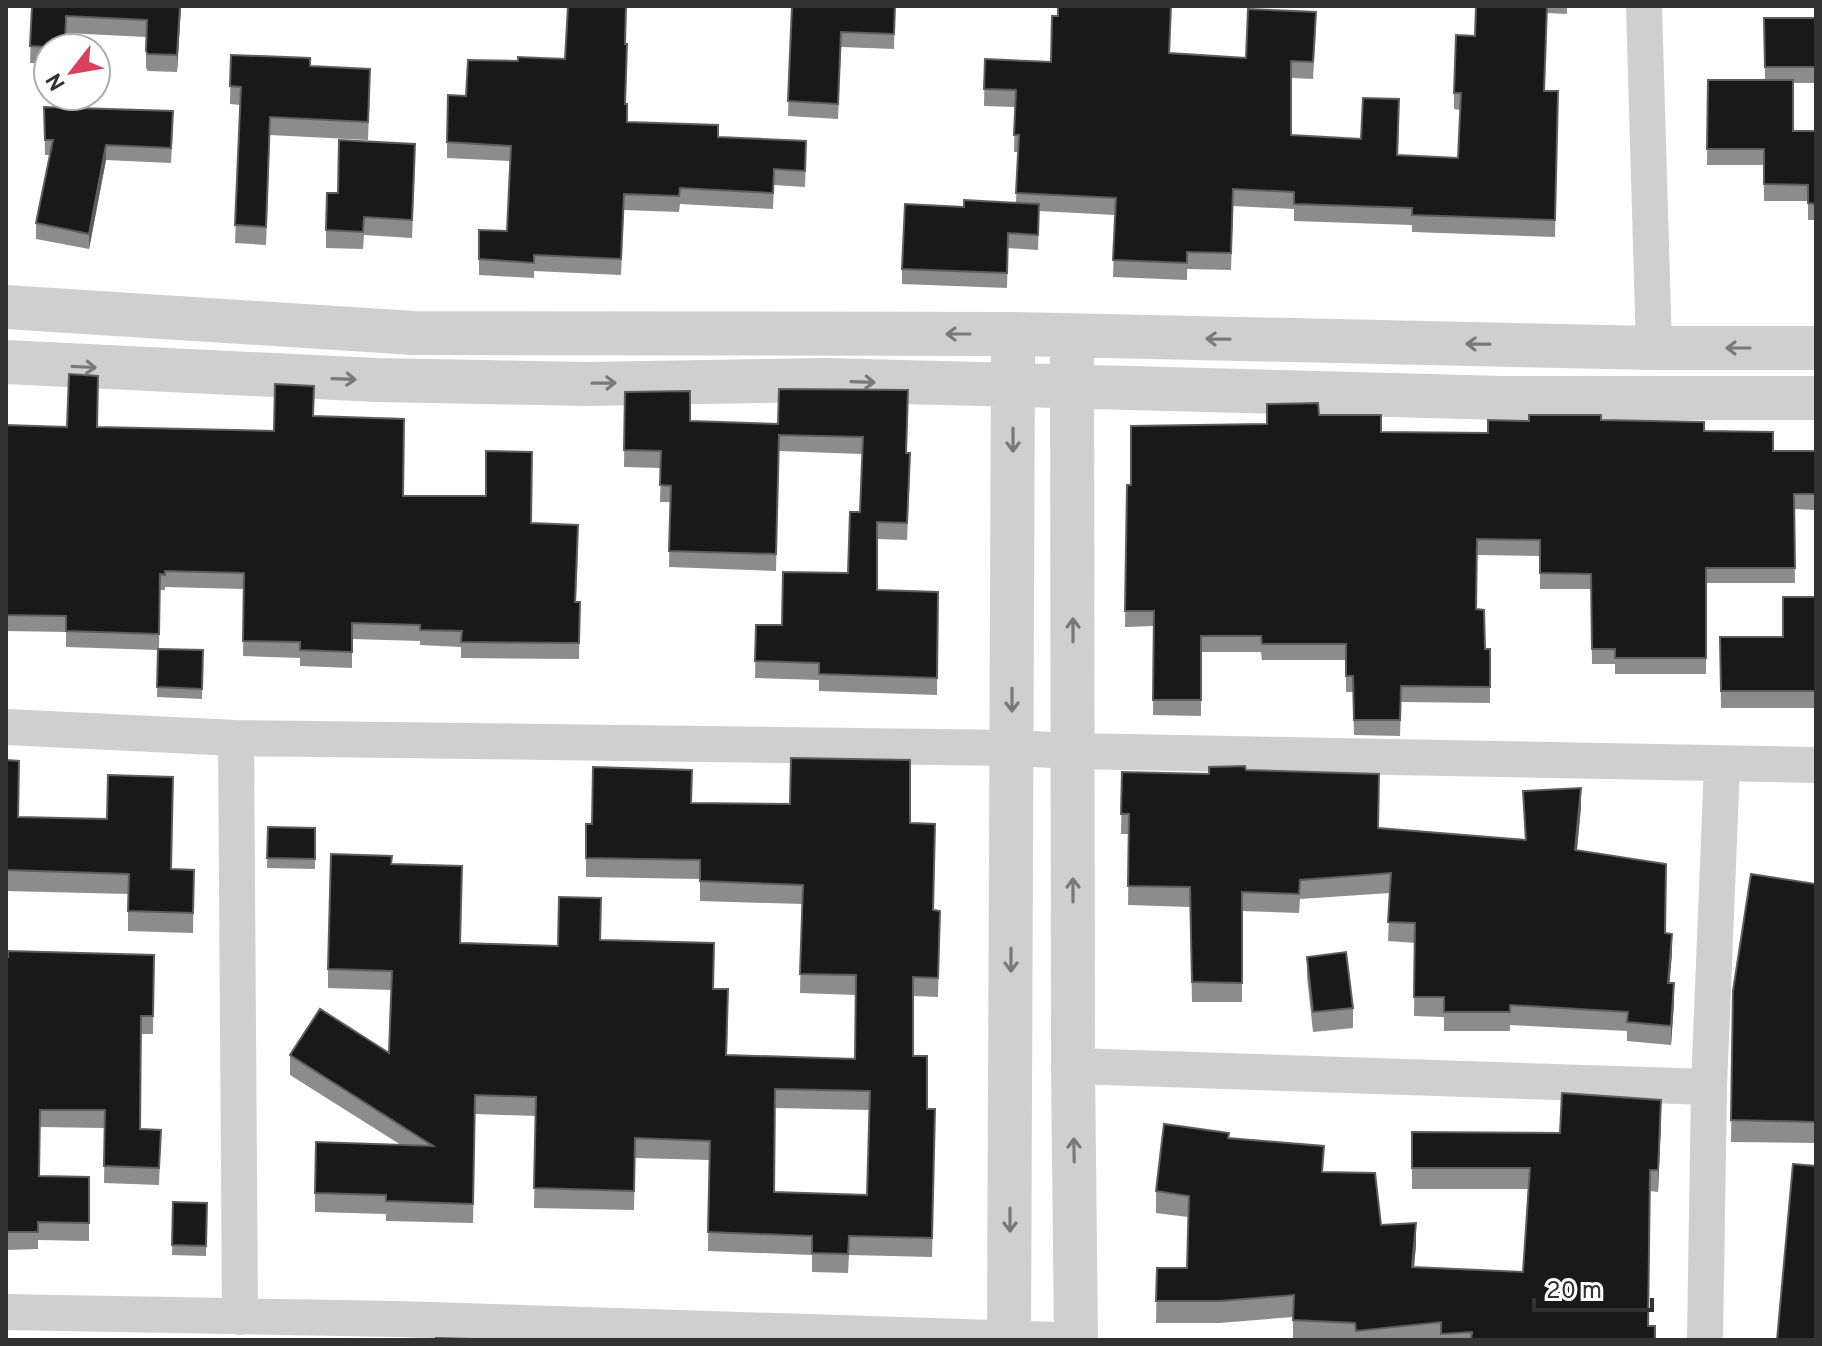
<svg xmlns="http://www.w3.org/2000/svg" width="1822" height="1346" viewBox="0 0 1822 1346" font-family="Overpass,sans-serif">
  <rect width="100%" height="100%" fill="#fff"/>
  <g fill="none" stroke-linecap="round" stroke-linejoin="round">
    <!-- minor -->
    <path stroke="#cfcfcf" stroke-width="36" d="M1644,6L1654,348
      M6,727L236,738L1012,748L1073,751L1816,765
      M236,738L240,1317
      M1073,1066L1709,1087
      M6,1312L397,1319L1059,1340
      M1705,1340L1709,1087L1722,765"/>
    <!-- tertiary -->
    <path stroke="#cfcfcf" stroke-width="44" d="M6,307L414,333L1014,334L1654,348H1816
      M1072,358L1073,1066L1076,1340
      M6,362L376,380L587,384L827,380L1503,398H1816
      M1009,1340L1013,357"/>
  </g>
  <!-- wall -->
  <path fill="#8c8c8c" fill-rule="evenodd" d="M32,6H181L177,72L148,71L146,68V37L66,33V48H48V64L30,63Z
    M792,6H895L894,49L841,47L838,119L788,116Z
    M1171,6L1170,53L1246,58L1316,29L1313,79L1291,78V135L1361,139L1399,116L1398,155L1458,158L1460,110L1454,109V93L1475,36L1476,6H1567V14L1547,13L1544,91H1558L1555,237L1412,232V225L1294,221V209L1233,206L1231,270L1187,269V280L1113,277L1115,215L1039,211L1038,250L1008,248L1007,288L902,284V269L964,207L1016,202L1018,152H1014L1015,107L984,106L985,59L1051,62Z
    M1764,18H1816V83H1793V131H1816V220H1808V201H1764V165H1707L1708,80H1765Z
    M625,44L627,60L625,104L627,122L718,137L806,157L805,187L774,185L773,209L680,204L679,212L624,210L621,275L534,271V278L479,275V230L507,231L510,161L447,158V142L466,96L518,61L565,59Z
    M231,55L310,66L370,87L368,140L270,135L266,245L235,243L240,105L230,104Z
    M44,107L173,127L171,163L106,160L89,249L36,239V223L50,155H45Z
    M415,161L412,238L364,235L363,249L326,248V230L338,193Z
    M779,389L907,453L910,469L907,540L877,539V590L938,592L937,695L819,691V680L755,678L756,625H782L848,573L860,512L862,454L779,451L776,571L669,567L670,502H660L661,468L624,467L625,392L690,421L778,424Z
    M1319,415L1381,432L1488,433L1529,421L1601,420L1704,431L1773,451H1816V510L1794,509L1795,583H1706V674H1615V664H1592L1591,589H1540V556L1477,555L1476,609L1485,649H1490V703L1401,702L1400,736L1354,735L1353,692H1346V660H1262L1261,652H1201V716L1153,715L1154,626L1125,627L1127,485H1131Z
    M314,416L403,496L531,523L578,541L576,602H580L579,659L461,658V647L420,645V641L352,639V668L300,666V658L243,656L244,589L165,587V590H160L159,649L203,650L202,699L157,697L158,650L66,647V632L6,631V425L274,431Z
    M1816,597V708H1721L1720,637H1783Z
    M6,760L19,817L171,869L194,870L193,933L128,931V894L6,891Z
    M1246,770L1379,828L1525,840L1523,791L1581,807L1577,850L1665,933L1672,953L1669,983L1674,1003L1671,1045L1627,1041V1031L1510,1025V1031H1444V1017L1414,1016L1415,943L1388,941L1390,893L1300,899L1299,913L1242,911V1002H1192L1190,907L1128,905L1129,834H1121L1122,772L1209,774Z
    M692,803L910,823L934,910L940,911L938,997L913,996V1056L927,1109H935L932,1257L849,1255L848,1273L812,1272V1255L708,1251L709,1160L635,1158L634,1210L534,1208L536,1116L475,1114L473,1223L386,1221V1214L315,1212V1193L401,1145L290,1075V1055L389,1053L392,990L328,988V969L392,864L461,943L558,946L600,940L714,989L728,1008L727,1055L855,1059L856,995L800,993L802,904L700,901V879L586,877V824H592ZM775,1108L869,1110L867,1195L774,1192Z
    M268,827L315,828V869L267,868Z
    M1816,884V1143L1731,1142L1733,991Z
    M154,955L153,1034H141V1130H161L159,1185L104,1183L105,1128L40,1127V1176L89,1177V1241L38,1240V1249L6,1250V957Z
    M1307,957L1353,1008V1028L1313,1032L1307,977Z
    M1661,1121L1658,1192L1650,1191L1648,1326L1655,1340H1293V1317L1219,1323H1156L1157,1268H1187L1188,1217L1156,1213V1191L1229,1138L1323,1172L1381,1225L1416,1245L1414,1267L1523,1272L1528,1189H1412V1132L1560,1133Z
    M173,1202L207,1203L206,1256L172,1255Z"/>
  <!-- shaded-wall -->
  <path fill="#5e5e5e" d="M180,6H181L177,72V55Z
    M106,145V160L89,249V234Z
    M1581,788V807L1575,869V850Z
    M1672,934V953L1668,1002V983Z
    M1674,983V1003L1671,1045V1026Z
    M1661,1100V1121L1658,1192V1170Z
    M1416,1223V1245L1412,1288V1267Z"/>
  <!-- building -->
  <path fill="#191919" stroke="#5e5e5e" stroke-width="2" fill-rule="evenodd" d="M32,6H180L177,55L148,54L146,51L147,20L66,16L65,48L30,46Z
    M568,6H626L625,44H627L625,104H627V122L718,125V137L806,141L805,171L774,169L773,193L680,188L679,196L624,194L621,259L534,255V263L479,259V230L507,231L511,146L447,142L448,95L466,96L468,60L518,61V57L565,59Z
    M792,6H895L894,34L841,32L838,104L788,101Z
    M1058,6H1171L1169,53L1246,58L1248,9L1316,12L1313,62L1291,61V135L1361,139L1363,98L1399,99L1397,155L1458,158L1461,93H1454L1456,35L1475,36L1476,6H1547L1544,91H1558L1555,220L1412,215V208L1294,204V192L1233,189L1231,253L1187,252V263L1113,260L1116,198L1016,193L1019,135H1014L1016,90L984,89L985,59L1051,62L1052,16H1058Z
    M1764,18H1816V67H1765Z
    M231,55L310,58V66L370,69L368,122L270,117L266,227L235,225L241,87L230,86Z
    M1708,80H1793V131H1816V204L1808,203V185L1764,184V149H1707Z
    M44,107L173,111L171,148L106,145L89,234L36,223L53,140H45Z
    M339,140L415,144L412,220L364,217L363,232L326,230L327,193H338Z
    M964,200L1039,204L1038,235L1008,233L1007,273L902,269L905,204L964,207Z
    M69,374L98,376L97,427L274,431L275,384L314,386L313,416L404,419L403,496H486V451L532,452L531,523L578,525L575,602H580L579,643L461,642L462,631L420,630V625L352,623V652L300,650V642L243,641L244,573L165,571V575L160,574L159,634L66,631V616L6,615V425L67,427Z
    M779,389L908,390L906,453H910L907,523L877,522V590L938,592L937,678L819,674V663L755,661L756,625H782L783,572L848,573L850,512H860L863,437L779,435L776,554L669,551L671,486L660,485L661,451L624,450L625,392L690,391V421L778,424Z
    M1318,403L1319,415H1381V432L1488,433V420L1529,421V415H1601V420L1704,422V431L1773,432V451H1816V494H1794L1795,568H1706V658H1615V649H1592L1591,574L1540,573V540L1477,539L1476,609L1484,610L1485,649H1490V687L1401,686L1400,720H1354L1353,676H1346V644H1262L1261,636H1201V700H1153L1154,611H1125L1127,485H1131V426L1267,424V404Z
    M1783,597H1816V691H1721L1720,637H1783Z
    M158,649L203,650L202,689L157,687Z
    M791,758L910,760V823L935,824L933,910L940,911L938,978L913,977V1056H927V1109H935L932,1238L849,1236L848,1254L812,1253V1236L708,1232L710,1141L635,1138L634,1191L534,1188L536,1097L475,1095L473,1204L386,1201V1195L315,1193L316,1142L433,1146L290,1055L320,1009L389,1053L392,971L328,969L331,854L392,856L391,864L462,866L460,943L558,946L559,897L601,898L600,940L714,943L713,989H728L726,1055L855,1059L856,975L800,974L803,885L700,881V860L586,858V824H592L593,767L692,770L691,803L790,804ZM775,1089L870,1091L867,1195L774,1192Z
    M6,760L19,761L18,817L107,819L108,775L173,777L171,869L194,870L193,913L128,911L129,874L6,870Z
    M1245,766L1246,770L1379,774L1378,828L1526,840L1523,791L1581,788L1575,850L1666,864L1665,933L1672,934L1668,983H1674L1671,1026L1627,1022L1628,1012L1510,1005V1012H1444V997H1414L1415,923L1388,922L1391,873L1300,880L1299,894L1242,892V983L1192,982L1190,887L1128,886L1129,814H1121L1122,772L1209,774V767Z
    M268,827L315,828V859L267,858Z
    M1751,874L1816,884V1122L1731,1120L1733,991Z
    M8,951L154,955L153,1016H141L140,1129L161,1130L159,1168L104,1166L105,1110H40L39,1176L89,1177V1223L38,1222V1232H6V957H8Z
    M1346,952L1353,1008L1313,1012L1307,957Z
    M1562,1093L1661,1100L1658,1170H1650L1648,1326H1655V1340H1471L1472,1332L1441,1334V1322L1356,1331L1355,1323L1293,1320L1294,1295L1219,1301H1156L1157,1268H1187L1189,1196L1156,1191L1164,1124L1229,1133L1228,1138L1324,1146L1322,1172L1375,1173L1381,1225L1416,1223L1412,1267L1523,1272L1530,1168H1412V1132L1560,1133Z
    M1793,1164L1816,1166V1340H1777Z
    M173,1202L207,1203L206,1246L172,1245Z
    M436,1338L473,1339V1340H436Z"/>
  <!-- one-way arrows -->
  <defs><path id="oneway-shaft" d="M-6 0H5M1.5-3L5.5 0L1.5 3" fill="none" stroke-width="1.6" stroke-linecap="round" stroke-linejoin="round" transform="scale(2)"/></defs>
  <g stroke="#797979">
    <use href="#oneway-shaft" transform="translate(958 334) rotate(-180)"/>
    <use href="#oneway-shaft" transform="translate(1218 339) rotate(-179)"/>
    <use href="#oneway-shaft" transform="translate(1478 344) rotate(-179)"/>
    <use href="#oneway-shaft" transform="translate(1738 348) rotate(-180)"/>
    <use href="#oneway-shaft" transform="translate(84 367) rotate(3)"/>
    <use href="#oneway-shaft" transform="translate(344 379) rotate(2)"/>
    <use href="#oneway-shaft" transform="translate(863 382) rotate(2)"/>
    <use href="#oneway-shaft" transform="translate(604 383) rotate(-1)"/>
    <use href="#oneway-shaft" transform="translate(1013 440) rotate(90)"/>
    <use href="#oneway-shaft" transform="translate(1073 630) rotate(-90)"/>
    <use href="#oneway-shaft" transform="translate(1012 700) rotate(90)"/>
    <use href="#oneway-shaft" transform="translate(1073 890) rotate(-90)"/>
    <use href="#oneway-shaft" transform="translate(1011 960) rotate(90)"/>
    <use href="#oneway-shaft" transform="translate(1074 1150) rotate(-91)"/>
    <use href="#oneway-shaft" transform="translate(1010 1220) rotate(90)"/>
  </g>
  <!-- border -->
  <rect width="1822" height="1346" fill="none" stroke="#323232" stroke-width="16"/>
  <!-- north arrow -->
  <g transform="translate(72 72) rotate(239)"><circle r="38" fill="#ffffff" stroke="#adadad" stroke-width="2"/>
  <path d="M0-6L14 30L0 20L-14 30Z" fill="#da425c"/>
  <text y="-12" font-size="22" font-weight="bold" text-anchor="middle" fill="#323232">N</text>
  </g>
  <!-- scale -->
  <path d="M1534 1298v12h118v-12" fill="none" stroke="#323232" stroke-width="4"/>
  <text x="1546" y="1298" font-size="24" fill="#323232" stroke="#ffffff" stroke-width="6" paint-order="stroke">20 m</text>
</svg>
